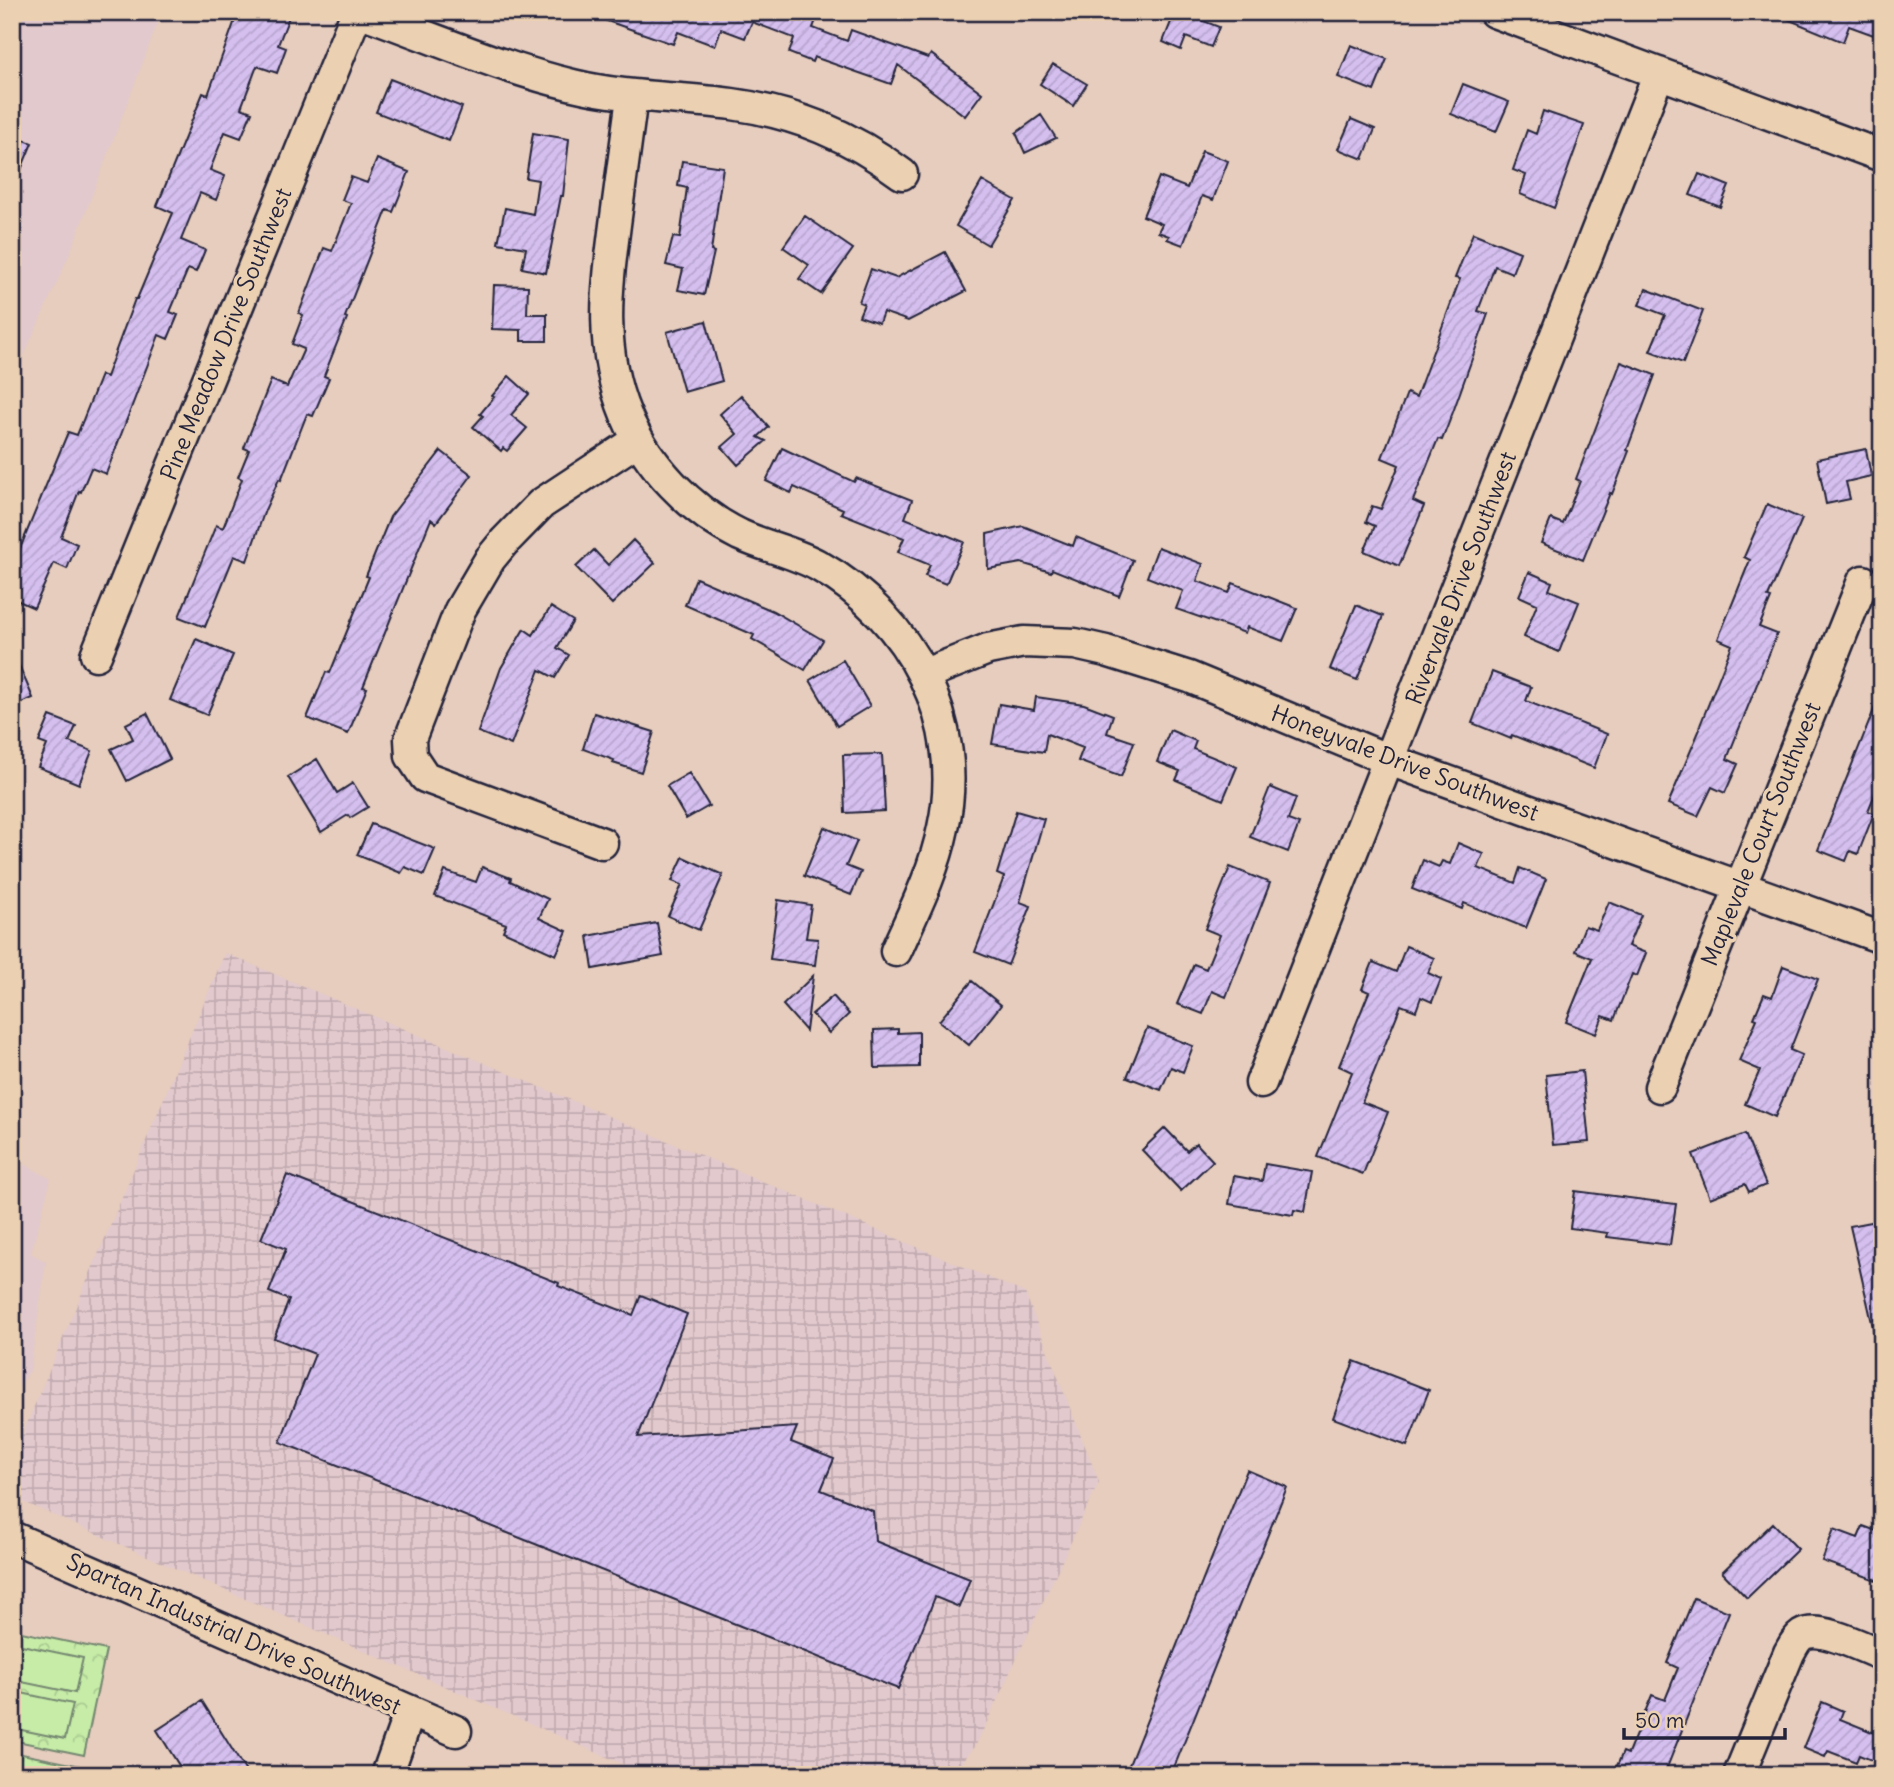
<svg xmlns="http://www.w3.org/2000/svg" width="1894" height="1787" viewBox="0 0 1894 1787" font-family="Delius,sans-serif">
  <defs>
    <pattern id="industrial-grid" width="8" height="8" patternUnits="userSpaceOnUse" patternTransform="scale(1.75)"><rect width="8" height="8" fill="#e2c9cd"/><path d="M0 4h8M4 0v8" fill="none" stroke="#c2acb1"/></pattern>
    <pattern id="park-crowns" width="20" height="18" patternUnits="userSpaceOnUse" patternTransform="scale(1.75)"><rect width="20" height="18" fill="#c6eca7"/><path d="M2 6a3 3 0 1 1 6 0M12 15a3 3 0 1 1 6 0" fill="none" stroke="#aaca91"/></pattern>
    <pattern id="building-hatch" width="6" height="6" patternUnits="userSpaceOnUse" patternTransform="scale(1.75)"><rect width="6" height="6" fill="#d5bfef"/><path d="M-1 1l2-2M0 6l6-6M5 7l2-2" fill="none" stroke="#b7a4ce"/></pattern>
  </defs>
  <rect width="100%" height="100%" fill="#e7cdbe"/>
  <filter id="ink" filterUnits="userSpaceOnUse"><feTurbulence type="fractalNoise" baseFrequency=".0143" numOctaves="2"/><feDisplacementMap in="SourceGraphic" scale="14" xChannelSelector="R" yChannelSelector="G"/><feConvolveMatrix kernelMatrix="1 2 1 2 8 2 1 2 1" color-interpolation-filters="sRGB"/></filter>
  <g filter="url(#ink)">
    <!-- built -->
    <path fill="#e2c9cd" d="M12,12H162L70,253L12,382Z
      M12,1157L51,1179L31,1253L46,1262L30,1371L12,1397Z"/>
    <!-- industrial -->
    <path fill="url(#industrial-grid)" d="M225,953L1025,1293L1099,1482L977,1743L952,1775H648L12,1497V1459Z"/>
    <!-- park -->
    <path fill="url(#park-crowns)" stroke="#748771" stroke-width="2" d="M12,1630L106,1650L84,1755L12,1740Z
      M12,1752L81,1766L79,1775H12Z"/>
    <!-- pitch -->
    <path fill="#c6eca7" stroke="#748771" stroke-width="2" d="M12,1643L83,1658L75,1693L12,1680Z
      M12,1691L73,1704L65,1739L12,1728Z"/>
    <!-- building -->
    <path fill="url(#building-hatch)" stroke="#22223b" stroke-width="2" d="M238,12H291L278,45L286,48L277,73L257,66L241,108L252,112L241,138L225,132L210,170L225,176L216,200L200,193L181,240L205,250L196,272L188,269L170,312L178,315L168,339L159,335L106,474L91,468L81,492L79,491L61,537L77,544L67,569L54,563L34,608L12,598V568L68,432L77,435L101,375L106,377L135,299H137L173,213L157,206L203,93L208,95Z
      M590,12H819L813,28L847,41L851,30L928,58L931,54L982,93L965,116L898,65L891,84L814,57L812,62L789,53L794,38L752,22L745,38L721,29L715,46L678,32L673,44L590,15Z
      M1175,12H1181L1219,27L1211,47L1186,37L1181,50L1163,42Z
      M1770,12H1882V38L1849,26L1843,42Z
      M1351,45L1387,59L1374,91L1338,77Z
      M1053,64L1087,84L1073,106L1040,84Z
      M390,79L462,107L449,141L376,112Z
      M1463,84L1509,102L1496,132L1451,114Z
      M1543,111L1584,125L1554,208L1520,194L1526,175L1513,170L1527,130L1536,134Z
      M1041,115L1056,138L1025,153L1016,133Z
      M1351,119L1375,129L1363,159L1338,149Z
      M533,133L569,139L563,196H561L546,273L522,268L526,248L498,243L505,208L533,214L538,180L526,178Z
      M12,135L32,143L13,189H12Z
      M1202,151L1228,161L1213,200L1202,196L1183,245L1167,239L1169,236L1158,232L1162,224L1143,216L1159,177L1187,188Z
      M377,159L409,172L393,212L387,210L345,317L347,318L324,376L329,378L313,416L307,414L281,480L279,479L265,510L247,561L234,556L205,627L179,617L216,525L223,528L242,479L238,477L249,450L244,448L271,380L287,387L304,349L292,344L303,315L299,313L324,248L332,251L351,203L342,200L351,177L367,183Z
      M682,161L723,167L711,251L714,252L704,295L678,290L683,269L666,265L673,237L680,238L687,188L678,186Z
      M1699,174L1729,186L1720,207L1690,195Z
      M982,181L1015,200L988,245L956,226Z
      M805,216L853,249L821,294L799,279L809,265L783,247Z
      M1473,233L1520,252L1512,273L1495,266L1478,311L1488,314L1453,412L1442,440L1438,439L1413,501L1424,506L1399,566L1364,551L1375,526L1366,522L1372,506L1381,509L1399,465L1382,458L1407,393L1416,397L1460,279L1455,278Z
      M945,252L966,291L908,321L883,312L879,323L859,316L864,304L859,302L871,269L896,278Z
      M494,285L528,286L527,314H547V341H521V330L492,329Z
      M1646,289L1703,311L1683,363L1650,351L1665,315L1639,305Z
      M706,321L722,381L684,392L667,332Z
      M1621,362L1655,375L1627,450L1629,451L1612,494L1610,493L1583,560L1541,543L1551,519L1563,524L1580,481L1576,479Z
      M509,376L529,394L511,415L527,428L507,451L503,448L501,451L473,427L483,416L480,414L494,397L492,396Z
      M741,395L769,427L758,437L766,441L738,465L722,447L737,434L720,414Z
      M782,448L854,482L856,478L912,500L905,518L964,542L946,584L925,576L930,565L898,552L904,538L841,513L843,509L794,487L791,493L766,481Z
      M1866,449L1871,476L1846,482L1850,499L1826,504L1817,459Z
      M441,451L472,475L436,523L431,519L363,687L367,688L348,734L307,718L326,672L330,673L369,577L366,576L390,517Z
      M1767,504L1802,519L1768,597L1771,598L1759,627L1777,634L1727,759L1738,764L1725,793L1712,787L1698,816L1668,804L1700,729L1699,728L1732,645L1718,639L1750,560L1744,557Z
      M1023,526L1073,546L1076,537L1133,560L1119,596L1052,569L1051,572L1021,563L988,569L987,534Z
      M633,540L655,563L612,604L576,567L594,550L608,565Z
      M1158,547L1203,564L1197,581L1229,593L1233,583L1297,608L1283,641L1247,627L1245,633L1176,609L1183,591L1147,577Z
      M1529,572L1552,582L1549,590L1579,602L1559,652L1524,637L1537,604L1519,596Z
      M696,578L773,611L823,640L805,670L752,639L754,635L685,605Z
      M1356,605L1383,616L1357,680L1330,669Z
      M551,607L573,621L557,648L569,655L555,678L540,670L511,745L478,732L501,668L524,629L533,635Z
      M196,639L233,655L207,715L170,700Z
      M12,649L33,698L12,707Z
      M843,660L870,706L837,726L810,680Z
      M1492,672L1531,687L1526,701L1607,734L1594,768L1512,735L1511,739L1472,723Z
      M1881,692L1882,777L1868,811L1874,813L1858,854L1850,851L1846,861L1818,850Z
      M1036,697L1084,704L1113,715L1107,733L1134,742L1121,777L1078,761L1083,748L1047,734L1044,752L992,744L999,704L1034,710Z
      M147,713L170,759L127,781L111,749L133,739L126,724Z
      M594,713L654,732L641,772L613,763L614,760L583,749Z
      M50,716L76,726L69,742L92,751L79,784L38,767L47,745L39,742Z
      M1170,730L1196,741L1193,749L1237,767L1223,800L1176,780L1180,771L1157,762Z
      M882,754L885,811L845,813L843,755Z
      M317,759L337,793L353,783L368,807L350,818L348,815L321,832L288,777Z
      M689,773L709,806L686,819L667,786Z
      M1270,787L1296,798L1288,820L1299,824L1288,852L1250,837Z
      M1016,811L1044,819L1020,902L1031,906L1008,965L975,952L1004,877L997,874Z
      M371,824L435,849L424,875L405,867L401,873L357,855Z
      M824,827L857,841L846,866L861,872L851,895L804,876Z
      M1458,843L1484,854L1478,868L1515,883L1520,868L1546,879L1526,928L1464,903L1462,909L1412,889L1423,860L1439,867L1442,861L1450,864Z
      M683,857L723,875L699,930L668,916L682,885L672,881Z
      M482,867L511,878L510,881L548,899L539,918L567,931L556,955L503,931L506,924L435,896L445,871L476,882Z
      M1230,867L1270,883L1226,997L1212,991L1203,1014L1177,1004L1194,964L1206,969L1220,935L1205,929Z
      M778,900L811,905L806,938L818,939L815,965L770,959Z
      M1609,902L1641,915L1628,946L1646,953L1637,976L1632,974L1614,1020L1603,1016L1596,1034L1566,1022L1592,958L1575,951L1585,926L1597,930Z
      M657,923L663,956L593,969L588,936Z
      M1406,946L1434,958L1428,973L1441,979L1432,1002L1421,997L1416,1011L1401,1005L1362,1102L1388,1112L1363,1174L1318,1157L1352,1072L1339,1066L1369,992L1362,989L1373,962L1396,972Z
      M1783,966L1818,979L1790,1050L1802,1055L1775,1117L1745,1104L1760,1070L1739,1061L1757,1019L1754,1018L1764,994L1772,997Z
      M813,976L806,1031L783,1005Z
      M972,981L1001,1005L969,1045L939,1021Z
      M833,996L849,1014L829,1033L812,1014Z
      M1147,1028L1193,1046L1183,1072L1171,1067L1161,1090L1127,1077Z
      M898,1029V1033L919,1032V1067L875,1068L874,1030Z
      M1582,1071L1589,1142L1553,1145L1546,1075Z
      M1165,1128L1187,1151L1196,1143L1213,1161L1181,1191L1142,1150Z
      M1745,1134L1766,1185L1749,1192L1745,1184L1710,1198L1693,1154Z
      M1265,1164L1312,1172L1305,1212L1294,1210L1293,1215L1229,1204L1234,1176L1262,1181Z
      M287,1175L559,1283L558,1286L633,1315L641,1295L687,1314L638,1437L797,1427L791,1442L834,1459L821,1490L873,1511L875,1541L970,1579L959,1607L935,1597L898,1689L280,1442L315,1354L274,1338L289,1300L269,1292L286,1249L261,1239Z
      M1575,1191L1676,1204L1670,1245L1607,1237L1608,1233L1570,1228Z
      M1882,1220V1335L1875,1336L1850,1226Z
      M1354,1361L1429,1390L1407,1446L1333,1418Z
      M1247,1470L1287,1487L1171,1775H1125Z
      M1773,1523L1798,1549L1747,1598L1722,1572Z
      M1863,1526L1882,1533V1582L1822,1561L1834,1529L1858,1538Z
      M1694,1598L1729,1612L1664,1775H1613L1623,1752L1628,1754L1652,1695L1665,1700L1678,1668L1667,1663Z
      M202,1701L248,1775H185L157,1730Z
      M1822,1702L1843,1711L1840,1719L1882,1736V1764L1859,1755L1856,1762L1828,1751L1825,1757L1803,1748Z"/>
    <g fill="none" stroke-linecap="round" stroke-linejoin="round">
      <defs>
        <path id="minor" d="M361,12C431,37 501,68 573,85C626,98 678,97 732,104C796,113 850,135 902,174
          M1494,12L1882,156
          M632,97C627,137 621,177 616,217C607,287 598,347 626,415C647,465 691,511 740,535C766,547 794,552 819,566C910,617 967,723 943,828C934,872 914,911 896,951
          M96,655L357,12
          M925,674L988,649L1024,642L1075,644L1106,651L1189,677L1389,760L1882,938
          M602,843L425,777L411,756L410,739L460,610L490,559L504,542L541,504L638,440
          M1261,1083L1659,73
          M1660,1087L1863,581
          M12,1537L456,1731
          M387,1775L410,1711
          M1739,1775L1789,1653C1793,1646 1796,1639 1802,1635C1820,1625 1864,1648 1882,1655"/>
      </defs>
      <!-- minor casing -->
      <use href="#minor" stroke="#22223b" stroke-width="35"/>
      <!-- minor -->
      <use href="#minor" stroke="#ebd0b2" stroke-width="30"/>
    </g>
  </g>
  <g text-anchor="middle" stroke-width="7" stroke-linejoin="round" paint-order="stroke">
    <!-- street labels -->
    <g font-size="23" fill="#22223b" stroke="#ebd0b2">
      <text transform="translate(226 334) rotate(-68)" y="8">Pine Meadow Drive Southwest</text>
      <text transform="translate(1461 578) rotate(-69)" y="8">Rivervale Drive Southwest</text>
      <text transform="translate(1405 763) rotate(21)" y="8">Honeyvale Drive Southwest</text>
      <text transform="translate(1761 834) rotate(-68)" y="8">Maplevale Court Southwest</text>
      <text transform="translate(234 1634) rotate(24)" y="8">Spartan Industrial Drive Southwest</text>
    </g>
  </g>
  <!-- margin -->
  <rect width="1894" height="1787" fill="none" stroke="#ebd0b2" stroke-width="42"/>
  <rect x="21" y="21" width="1852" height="1745" fill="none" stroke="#22223b" stroke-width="2.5" filter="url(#ink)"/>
  <!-- scale -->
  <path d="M1624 1728v10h161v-10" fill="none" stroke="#22223b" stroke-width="3.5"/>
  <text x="1635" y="1728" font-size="21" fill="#22223b" stroke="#ebd0b2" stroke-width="5" paint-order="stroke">50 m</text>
</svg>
